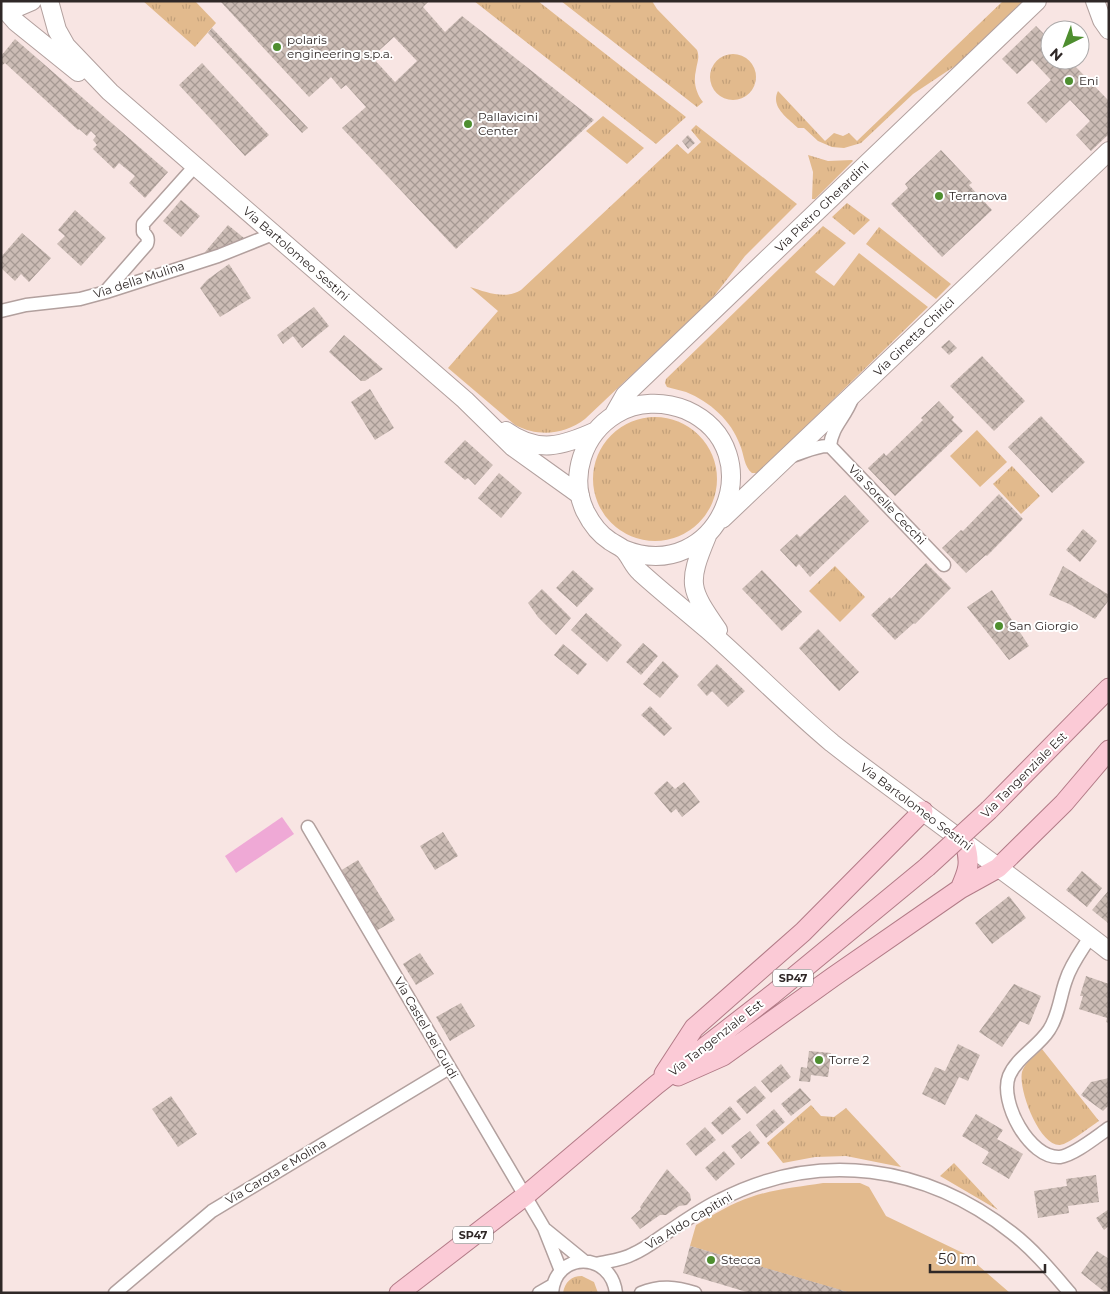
<svg xmlns="http://www.w3.org/2000/svg" width="1110" height="1294" viewBox="0 0 1110 1294" font-family="Montserrat,sans-serif">
  <defs>
    <pattern id="grass-tufts" width="24" height="20" patternUnits="userSpaceOnUse" patternTransform="scale(1.25)"><rect width="24" height="20" fill="#e2ba8d"/><path d="M3 7l-1-3M5 7V3M7 7l1-3M15 17l-1-3M17 17v-4M19 17l1-3" fill="none" stroke="#c2a07a"/></pattern>
    <pattern id="building-cross-hatch" width="8" height="8" patternUnits="userSpaceOnUse" patternTransform="scale(1.25)"><rect width="8" height="8" fill="#ccbcb5"/><path d="M0 0l8 8M0 8l8-8" fill="none" stroke="#a69993"/></pattern>
  </defs>
  <rect width="100%" height="100%" fill="#f8e5e3"/>
  <!-- grass -->
  <path fill="url(#grass-tufts)" d="M143,1H195L216,23L195,47Z
    M474,1H538L686,117L656,144Z
    M561,1H652L657,9L697,50C700,58 697,62 696,70C693,82 696,93 703,102L697,107Z
    M1003,1H1023L958,64L913,94L861,143L844,148L832,147L818,141L804,128H798C788,118 770,107 778,91L825,141L834,133L843,136L849,133L857,141Z
    M710 77a23 23 0 1 1 46 0a23 23 0 1 1-46 0Z
    M603,116L644,148L627,164L586,131Z
    M696,125L797,204L745,256L711,300L585,419C564,435 538,437 515,425L448,368L498,311L470,287C486,292 505,300 521,290L677,144L688,154L701,142L691,130Z
    M808,155L828,161L852,160L853,161L815,199H812L813,172Z
    M847,203L870,220L854,235L832,217Z
    M823,226L846,243L815,272L834,286L859,253L928,307L761,470L757,473H752C744,467 744,454 740,445C731,420 710,402 686,392C680,390 673,389 667,387L665,383L666,379Z
    M879,227L951,284L936,299L866,244Z
    M593 479a62 62 0 1 1 124 0a62 62 0 1 1-124 0Z
    M977,430L1007,462L980,487L950,456Z
    M1012,466L1040,496L1021,514L993,484Z
    M835,566L865,597L840,622L809,591Z
    M1042,1049L1099,1121C1091,1126 1069,1144 1060,1145C1039,1146 1018,1089 1022,1072C1024,1063 1036,1055 1042,1049Z
    M811,1105L821,1116L834,1117L846,1108L901,1167L846,1156L815,1157L783,1163L767,1143Z
    M954,1163L998,1210L940,1176Z
    M582,1276L594,1282L598,1293H563C565,1282 571,1276 582,1276Z"/>
  <!-- green -->
  <path fill="#e2ba8d" d="M823,1183H860L869,1187L886,1216L965,1254L1010,1293H850L690,1246L696,1225C713,1215 732,1203 751,1197C774,1189 799,1187 823,1183Z"/>
  <!-- water -->
  <path fill="#efa9d6" d="M282,817L294,834L236,873L225,856Z"/>
  <!-- building -->
  <path fill="url(#building-cross-hatch)" fill-rule="evenodd" d="M220,1H429L423,7L445,32L462,16L594,120L456,249L342,128L366,107L346,85L341,89L331,77L309,97ZM394,37L417,61L395,82L372,57Z
    M1036,26L1050,40V60H1069L1109,101V134L1091,151L1076,135L1090,121L1070,100L1046,123L1027,103L1051,80L1032,60L1017,74L1002,59Z
    M212,28L308,128L302,133L208,33Z
    M15,39L168,172L145,198L129,183L135,176L119,163L114,169L93,149L97,145L93,140L96,136L91,131L87,136L79,129L78,130L5,63L1,66V56Z
    M202,63L269,135L245,156L179,85Z
    M688,135L695,143L688,149L682,141Z
    M941,150L972,183L969,185L992,210L942,257L891,204L908,188L905,184Z
    M181,200L200,216L181,237L163,221Z
    M75,210L106,238L81,266L57,244L65,236L58,230Z
    M228,225L244,238L242,242L208,255L205,252Z
    M22,233L51,258L29,282L21,274L15,281L1,268V257Z
    M229,264L251,298L220,317L200,288L207,280Z
    M314,307L329,326L302,348L293,336L283,344L277,335Z
    M344,335L383,369L365,381H361L329,352Z
    M949,340L957,348L949,355L941,347Z
    M982,356L1025,401L994,431L950,386Z
    M370,389L394,428L375,440L351,402Z
    M939,401L954,417L952,420L963,431L895,496L868,468L884,453L886,456L923,420L921,418Z
    M1041,416L1085,462L1052,493L1008,447Z
    M465,440L493,465L475,485L468,478L465,480L444,462Z
    M499,473L522,493L501,518L478,498Z
    M999,494L1023,519L987,556L986,555L966,573L942,548L961,530L963,531Z
    M845,495L869,521L810,577L799,564L796,567L780,550L797,534L800,537Z
    M1083,529L1097,541L1080,562L1066,550Z
    M926,563L951,588L915,624L914,623L895,640L871,615L890,597L891,599Z
    M1063,566L1109,595V600L1095,619L1071,605L1049,595Z
    M573,570L594,589L577,607L556,588Z
    M762,570L802,612L782,631L742,589Z
    M542,589L571,618L556,635L538,617L528,603Z
    M992,590L1029,646L1009,660L967,607Z
    M586,613L622,645L607,662L571,630Z
    M818,629L859,672L839,691L799,648Z
    M643,643L658,656L641,675L626,662Z
    M563,644L587,664L578,675L554,655Z
    M663,661L679,676L660,698L643,684Z
    M717,664L745,691L728,707L712,691L707,696L697,685Z
    M650,706L672,728L664,736L641,715Z
    M667,781L675,789L684,782L700,802L682,817L676,809L671,813L654,793Z
    M443,832L458,856L435,870L420,846Z
    M358,860L395,920L376,931L340,871Z
    M1082,871L1102,888L1087,907L1066,890Z
    M1109,890V921L1108,923L1092,910Z
    M1009,896L1026,918L992,944L975,923Z
    M420,953L434,974L416,985L403,964Z
    M1086,976L1109,984V1023L1106,1022L1107,1018L1079,1009L1083,996H1080Z
    M1014,984L1041,996L1029,1025L1020,1021L1002,1047L979,1032Z
    M461,1003L475,1026L450,1041L436,1017Z
    M958,1044L980,1055L968,1081L959,1077L945,1105L922,1094L935,1067L945,1071Z
    M809,1051L831,1053L828,1077L811,1075L810,1082L799,1081L801,1067L807,1068Z
    M781,1064L791,1077L771,1093L761,1081Z
    M1109,1078V1105L1103,1111L1081,1095L1091,1082Z
    M755,1086L766,1098L747,1114L736,1101Z
    M800,1088L811,1100L791,1116L781,1104Z
    M171,1096L197,1134L178,1147L152,1109Z
    M730,1106L741,1119L722,1135L711,1123Z
    M774,1109L785,1122L766,1138L756,1125Z
    M976,1114L1003,1130L997,1139L1023,1154L1009,1179L982,1163L989,1152L962,1136Z
    M705,1127L716,1140L696,1156L686,1144Z
    M750,1131L760,1143L741,1159L731,1146Z
    M724,1151L735,1164L716,1181L705,1168Z
    M667,1169L690,1194L691,1200L687,1205L679,1206L666,1215H660L640,1229L631,1218L641,1209L640,1207Z
    M1096,1175L1099,1202L1068,1206L1069,1213L1038,1218L1034,1191L1067,1186L1066,1179Z
    M1109,1209V1226L1104,1230L1096,1218Z
    M690,1246L848,1292V1293H750L683,1273Z
    M1097,1251L1109,1259V1293H1106L1081,1273Z"/>
  <g fill="none" stroke-linecap="round" stroke-linejoin="round">
    <defs>
      <path id="minor" d="M106,291L147,244C149,238 147,236 143,232V224L195,166
        M1,311L26,305L80,299L106,292L218,256L273,234
        M830,446L944,565
        M830,446C832,426 845,418 852,399
        M788,457C802,454 815,445 830,446
        M308,827L544,1228L561,1271
        M1090,937C1082,950 1071,964 1066,980C1060,996 1059,1015 1049,1030C1038,1047 1017,1057 1009,1076C999,1101 1029,1159 1060,1157C1074,1155 1096,1137 1109,1128
        M546,1230L584,1261
        M597,1264C609,1261 622,1260 633,1254C645,1249 655,1241 665,1234C683,1222 701,1209 720,1200C819,1149 926,1165 1012,1233C1034,1250 1052,1272 1070,1293
        M115,1293L212,1211L449,1068
        M539,1293L553,1285
        M552,1293C555,1251 611,1251 616,1293
        M641,1293C660,1285 676,1287 695,1293"/>
      <path id="secondary" d="M49,1L57,30L66,46L110,92L465,400L513,447L580,495
        M1095,1L1102,20L1109,30
        M1,5L16,22L78,72
        M1,5L18,7L32,1
        M613,416L625,395L1037,1
        M506,431C538,454 563,446 596,431
        M722,519L1109,151
        M707,536C687,584 689,588 718,630
        M623,549C718,588 776,450 686,410C664,401 637,401 616,414C583,434 569,476 585,511C591,523 599,534 610,541C614,544 620,546 624,550C630,556 633,566 640,572C662,592 686,611 708,630C750,667 789,707 832,743C861,766 892,788 921,810C984,857 1047,903 1109,951"/>
      <path id="primary" d="M989,810L1109,688
        M960,889C968,871 971,863 965,844
        M664,1074L694,1028L803,932L923,811
        M678,1076L723,1056L833,977L960,889L998,868L1064,803L1109,750
        M399,1293L525,1196L656,1085L773,994L927,867"/>
    </defs>
    <!-- minor casing -->
    <use href="#minor" stroke="#b2a09e" stroke-width="15"/>
    <!-- secondary casing -->
    <use href="#secondary" stroke="#b2a09e" stroke-width="20"/>
    <!-- primary casing -->
    <use href="#primary" stroke="#b27b87" stroke-width="21"/>
    <!-- minor -->
    <use href="#minor" stroke="#fff" stroke-width="12"/>
    <!-- secondary -->
    <use href="#secondary" stroke="#fff" stroke-width="18"/>
    <!-- primary -->
    <use href="#primary" stroke="#fbcad6" stroke-width="19"/>
    <defs>
      <path id="primary-bridge" d="M927,867L989,810"/>
    </defs>
    <!-- primary-bridge casing -->
    <use href="#primary-bridge" stroke="#b27b87" stroke-width="21" stroke-linecap="butt"/>
    <!-- primary-bridge -->
    <use href="#primary-bridge" stroke="#fbcad6" stroke-width="19"/>
  </g>
  <!-- markers -->
  <g fill="#4e8e2f" stroke="#fff" stroke-width="2">
    <circle cx="277" cy="47" r="5"/>
    <circle cx="1069" cy="81" r="5"/>
    <circle cx="468" cy="124" r="5"/>
    <circle cx="939" cy="196" r="5"/>
    <circle cx="999" cy="626" r="5"/>
    <circle cx="819" cy="1060" r="5"/>
    <circle cx="711" cy="1260" r="5"/>
  </g>
  <g text-anchor="middle" stroke-width="4" stroke-linejoin="round" paint-order="stroke">
    <!-- shield labels -->
    <g fill="#fff" stroke="#6d6868" stroke-width="1">
      <rect x="773" y="969.5" width="40" height="17" rx="4"/>
      <rect x="453" y="1226.5" width="40" height="17" rx="4"/>
    </g>
    <g font-size="11" font-weight="bold" fill="#2f2827">
      <text x="793" y="982">SP47</text>
      <text x="473" y="1239">SP47</text>
    </g>
    <!-- poi labels -->
    <g font-size="12" fill="#2f2827" stroke="#fff" text-anchor="start">
      <text x="287" y="44">polaris<tspan x="287" dy="14">engineering s.p.a.</tspan></text>
      <text x="1079" y="85">Eni</text>
      <text x="478" y="121">Pallavicini<tspan x="478" dy="14">Center</tspan></text>
      <text x="949" y="200">Terranova</text>
      <text x="1009" y="630">San Giorgio</text>
      <text x="829" y="1064">Torre 2</text>
      <text x="721" y="1264">Stecca</text>
    </g>
    <!-- street labels -->
    <g font-size="12" fill="#2f2827" stroke="#fff">
      <text transform="translate(822 207) rotate(-44)" y="4">Via Pietro Gherardini</text>
      <text transform="translate(296 254) rotate(41)" y="4">Via Bartolomeo Sestini</text>
      <text transform="translate(139 280) rotate(-18)" y="4">Via della Mulina</text>
      <text transform="translate(914 337) rotate(-44)" y="4">Via Ginetta Chirici</text>
      <text transform="translate(887 505) rotate(46)" y="4">Via Sorelle Cecchi</text>
      <text transform="translate(1024 775) rotate(-45)" y="4">Via Tangenziale Est</text>
      <text transform="translate(916 807) rotate(37)" y="4">Via Bartolomeo Sestini</text>
      <text transform="translate(426 1028) rotate(60)" y="4">Via Castel dei Guidi</text>
      <text transform="translate(716 1038) rotate(-38)" y="4">Via Tangenziale Est</text>
      <text transform="translate(276 1172) rotate(-31)" y="4">Via Carota e Molina</text>
      <text transform="translate(689 1221) rotate(-31)" y="4">Via Aldo Capitini</text>
    </g>
  </g>
  <!-- border -->
  <rect width="1110" height="1294" fill="none" stroke="#2f2827" stroke-width="5"/>
  <!-- north arrow -->
  <g transform="translate(1065 45) rotate(222)"><circle r="24" fill="#ffffff" stroke="#aca9a9"/>
  <path d="M0-4L9 19L0 12L-9 19Z" fill="#4e8e2f"/>
  <text y="-8" font-size="14" font-weight="bold" text-anchor="middle" fill="#2f2827">N</text>
  </g>
  <!-- scale -->
  <path d="M930 1264v8h115v-8" fill="none" stroke="#2f2827" stroke-width="2.5"/>
  <text x="938" y="1264" font-size="15" fill="#2f2827" stroke="#ffffff" stroke-width="4" paint-order="stroke">50 m</text>
</svg>
